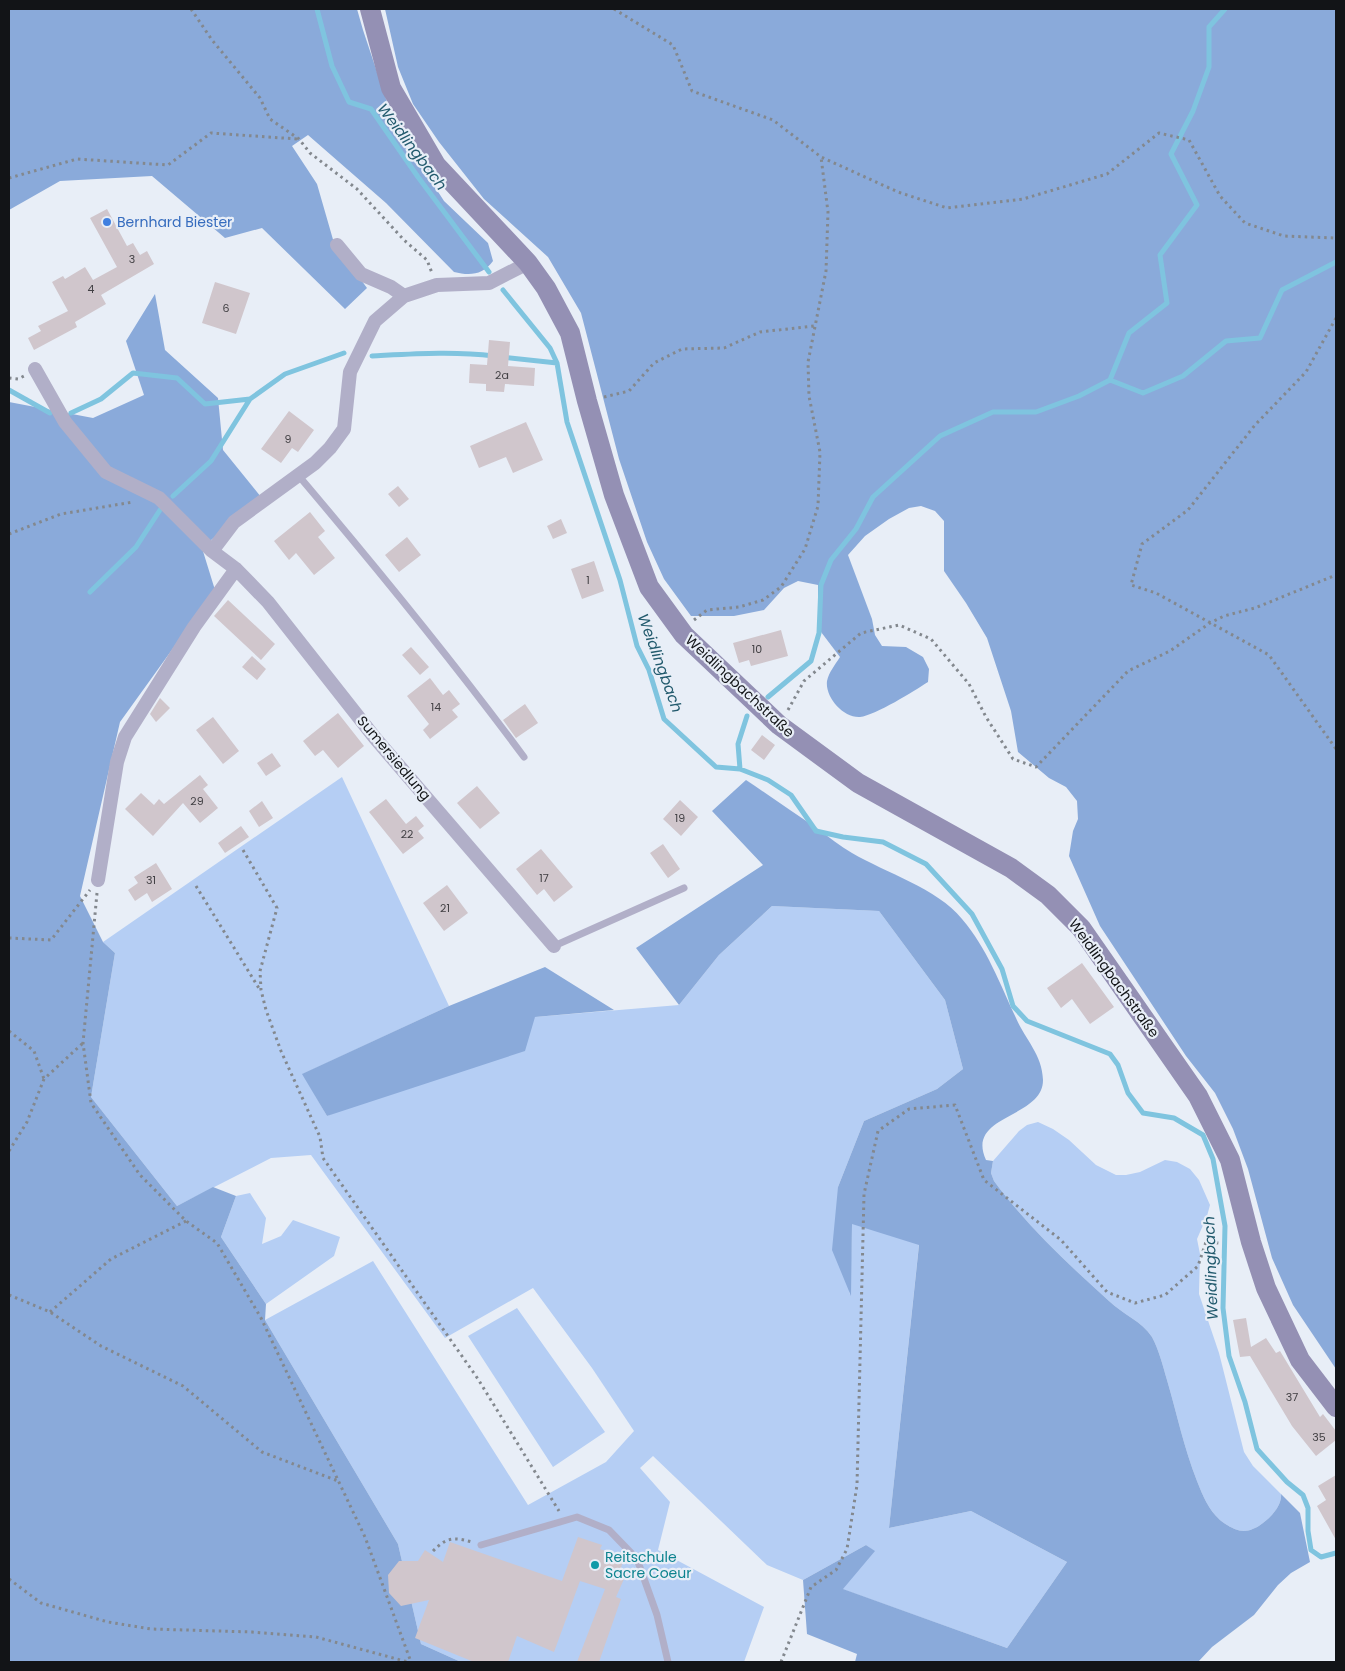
<svg xmlns="http://www.w3.org/2000/svg" width="1345" height="1671" viewBox="0 0 1345 1671" font-family="Poppins,sans-serif">
  <rect width="100%" height="100%" fill="#e8eef7"/>
  <!-- green -->
  <path fill="#b5cef4" d="M342,777L449,1006L303,1074L327,1116L535,1017L679,1005L719,955L772,906L879,911L945,1000L963,1069L937,1089L864,1121L838,1187L850,1295L852,1223L919,1244L889,1528L971,1511L1067,1562L1007,1648L842,1589L874,1551L866,1545L803,1580L767,1565L653,1456L640,1468L670,1502L658,1550L764,1607L744,1662H461L421,1644L398,1544L265,1320L373,1261L528,1505L606,1462L634,1431L592,1368L533,1288L445,1338L311,1155L271,1158L177,1206L91,1097L115,953L103,942Z
    M1038,1122L1053,1129L1069,1140L1096,1165L1116,1175H1126L1140,1172L1165,1160L1177,1162L1190,1169L1199,1180L1210,1205L1207,1216L1197,1239L1200,1254L1199,1294L1219,1353L1244,1452L1253,1466L1281,1494C1283,1509 1259,1531 1244,1531C1236,1531 1226,1525 1220,1520C1208,1509 1203,1496 1197,1481C1184,1448 1177,1414 1167,1380C1163,1366 1159,1350 1152,1337C1142,1321 1122,1314 1109,1301C1068,1264 1027,1226 994,1181L991,1173L993,1161L1019,1131L1027,1125Z
    M250,1193L266,1218L262,1244L281,1236L293,1220L340,1237L334,1256L266,1304L221,1237L236,1196Z
    M517,1308L605,1432L553,1467L468,1336Z"/>
  <!-- forest -->
  <path fill="#8aaada" d="M9,9H357L363,30L391,114L415,156L444,201L488,243L493,261C483,275 470,276 454,272L386,203L308,135L292,146L317,184L334,243L367,288L345,309L262,228L225,238L152,176L60,181L9,210Z
    M385,9H1336V1369L1293,1305L1272,1258L1248,1169L1233,1129L1215,1093L1186,1056L1100,926L1069,856L1073,831L1078,819L1077,801L1066,787L1049,778L1018,752L1011,711L987,638L966,603L944,571V521L935,511L921,506L909,508L889,519L865,536L848,555L872,619L875,635L882,646L906,647L923,657L929,669L928,682C914,691 876,715 860,717C843,718 825,697 827,681C829,672 835,665 840,657L818,628V585L798,581L784,588L764,610L734,616H691L664,579L647,542L619,459L581,313L548,257L484,199L439,142L413,104L398,67Z
    M155,294L165,350L218,398L223,450L261,497L202,548L215,590L120,722L80,896L103,942L115,953L91,1097L177,1206L213,1187L236,1196L221,1237L266,1304L265,1320L398,1544L421,1644L461,1662H9V402L93,418L144,395L126,341Z
    M746,780C770,796 794,813 818,829C829,837 840,846 852,853C886,873 937,888 962,919C987,948 1000,984 1016,1018C1026,1041 1042,1054 1043,1080C1043,1119 965,1114 986,1160L993,1161L991,1173L994,1181C1027,1226 1068,1264 1109,1301C1122,1314 1142,1321 1152,1337C1159,1350 1163,1366 1167,1380C1177,1414 1184,1448 1197,1481C1203,1496 1208,1509 1220,1520C1226,1525 1236,1531 1244,1531C1259,1531 1283,1509 1281,1494L1300,1513L1310,1562L1291,1573L1278,1585L1254,1615L1212,1647L1198,1662H855L857,1654L807,1634L803,1580L866,1545L875,1551L843,1589L1007,1648L1067,1562L971,1511L889,1528L919,1245L852,1224L851,1296L832,1250L838,1187L864,1121L937,1089L963,1069L945,1000L879,911L772,906L719,955L679,1005L636,948L763,865L712,811Z
    M545,967L614,1010L535,1017L525,1051L327,1116L302,1074L449,1006Z"/>
  <g fill="none" stroke-linecap="round" stroke-linejoin="round">
    <!-- stream -->
    <path stroke="#7fc4df" stroke-width="5" d="M317,9L332,66L349,102L371,109L418,177L489,272
      M503,290L550,348L557,363L567,422L620,580L637,646L649,670L664,719L716,767L740,769L768,780L791,795L816,831L843,837L883,842L926,864L972,914L1002,969L1013,1006L1027,1021L1110,1054L1118,1065L1128,1093L1143,1113L1174,1118L1203,1135L1213,1159L1225,1226L1223,1308L1229,1356L1245,1402L1257,1449L1287,1482L1303,1495L1308,1508V1531L1311,1550L1321,1557L1336,1553
      M372,356C412,354 453,351 494,356
      M502,357L557,363
      M1110,380L1129,333L1167,303L1160,255L1197,205L1171,154L1193,111L1209,67V27L1225,9
      M9,390L50,413
      M71,413L101,399L133,373L177,378L205,404L250,399L285,374L344,353
      M173,496L211,461L250,399
      M90,592L136,547L160,510
      M768,697L811,661L819,633L821,585L831,560L856,529L873,497L940,436L993,412H1036L1079,396L1110,380L1143,393L1183,376L1226,341L1260,338L1282,290L1336,262
      M740,769L738,744L747,716"/>
  </g>
  <!-- building -->
  <path fill="#d0c6cc" d="M107,209L127,246L133,243L140,255L147,251L154,264L101,295L106,304L75,322L77,327L34,350L28,338L41,331L38,326L68,311L52,282L63,276L65,279L85,267L93,280L117,267L90,218Z
    M215,282L250,293L236,334L202,323Z
    M489,340L510,342L508,366L535,368L534,386L505,384L504,392L486,391V384L469,383L470,364L487,365Z
    M289,411L314,430L298,452L292,448L281,463L261,449Z
    M526,422L543,460L513,473L506,457L479,468L470,446Z
    M398,486L409,499L399,507L388,494Z
    M310,512L325,531L318,537L335,558L314,575L296,553L289,560L274,541Z
    M561,519L567,533L553,539L547,526Z
    M407,537L421,555L399,572L385,555Z
    M594,561L604,591L582,599L571,569Z
    M228,600L275,644L261,660L214,616Z
    M781,630L788,656L751,666L749,660L739,663L733,643Z
    M411,647L429,667L420,675L402,655Z
    M252,656L266,669L257,680L242,667Z
    M430,678L443,695L449,690L460,704L452,710L458,717L430,739L423,730L429,724L407,696Z
    M160,698L170,708L156,722L150,714Z
    M525,704L538,723L516,738L503,720Z
    M338,713L364,746L338,768L323,750L315,756L303,741Z
    M213,717L239,751L223,764L196,730Z
    M762,735L775,745L764,760L751,750Z
    M272,753L281,766L266,776L257,763Z
    M200,775L208,785L203,789L218,808L200,823L183,803L153,836L125,809L141,793L154,805L159,799L164,804Z
    M477,786L500,813L480,829L457,803Z
    M386,799L406,824L416,816L424,826L418,831L424,838L403,854L369,812Z
    M680,800L698,817L681,836L663,819Z
    M262,801L273,818L259,827L249,811Z
    M241,826L249,837L225,853L218,843Z
    M663,844L680,869L668,878L650,853Z
    M541,849L573,887L554,902L544,889L537,895L516,869Z
    M156,863L172,889L152,902L147,893L135,901L128,890L138,883L134,877Z
    M447,885L468,913L444,931L423,903Z
    M1082,963L1114,1007L1090,1024L1072,999L1061,1008L1047,988Z
    M1246,1318L1251,1347L1266,1338L1276,1353L1280,1351L1320,1417L1323,1414L1336,1431V1440L1316,1456L1292,1426L1250,1356L1240,1357L1233,1320Z
    M1336,1475V1540L1317,1506L1326,1500L1318,1486Z
    M578,1537L602,1545L600,1549L624,1558L618,1577L624,1579L616,1597L621,1599L599,1662H577L605,1589L580,1581L554,1652L517,1636L508,1662H474L415,1638L429,1600L401,1606L389,1593L388,1575L399,1561H418L425,1550L443,1562L450,1542L562,1581Z"/>
  <g fill="none" stroke-linecap="round" stroke-linejoin="round">
    <!-- path -->
    <path stroke="#83888e" stroke-width="3" stroke-dasharray="2.5 4" stroke-linecap="butt" d="M191,9L212,40L260,98L270,119L299,139L310,153L357,189L404,240L427,260L432,273
      M614,9L673,45L692,91L773,120L821,157L898,192L947,208L1023,199L1107,174L1159,133L1189,140L1220,196L1245,223L1284,236L1336,238
      M9,178L77,159L168,165L211,133L297,139
      M1336,318L1306,372L1255,425L1188,510L1142,544L1131,585L1156,593L1269,655L1336,749
      M9,378L18,379L24,376
      M604,397L629,391L654,363L682,349L724,348L760,332L814,326
      M9,534L61,514L133,502
      M694,620L707,610L739,607L763,600L781,587L805,549L818,506L820,452L809,396L808,362L826,271L828,212L821,157
      M788,710L804,681L861,633L899,625L931,639L969,684L986,717L1013,759L1036,767L1128,671L1170,651L1210,623L1224,616L1255,608L1336,575
      M243,850L277,908L260,971L261,990L266,1010L281,1051L320,1137L323,1158L478,1379L559,1511
      M196,886L260,990
      M97,893L83,1043L91,1103L140,1175L186,1221L217,1243L261,1318L365,1537L411,1662
      M9,938L51,940L90,890
      M9,1031L34,1051L44,1079
      M9,1151L27,1122L44,1079L83,1043
      M9,1295L50,1312L101,1346L183,1386L262,1452L338,1481
      M50,1312L111,1259L186,1221
      M433,1551C447,1537 453,1537 472,1542
      M9,1579L41,1603L108,1622L151,1629L252,1632L316,1637L408,1662
      M781,1662L811,1587L836,1570L847,1549L857,1485L864,1194L878,1131L909,1109L955,1105L984,1180L1061,1240L1107,1292L1135,1303L1165,1295L1198,1266L1206,1242L1220,1243"/>
    <!-- lane -->
    <path stroke="#b1afc8" stroke-width="7" d="M298,475C376,567 452,660 524,757
      M554,946L684,888
      M481,1545L577,1517L609,1530L637,1559L657,1615L668,1662"/>
    <!-- street -->
    <path stroke="#b1afc8" stroke-width="14" d="M337,245L361,274L391,287L404,296
      M35,369L65,422L106,472L159,498L212,551L236,569L268,602L375,738L554,946
      M212,551L234,522L315,463L330,448L344,429L350,372L375,321L404,296L437,285L489,283L528,263
      M98,880L117,762L125,737L194,627L236,569"/>
    <!-- secondary -->
    <path stroke="#9490b4" stroke-width="20" d="M370,9L391,88L436,165L528,263L546,288L570,333L587,401L614,495L649,587L684,635L779,725L858,783L1011,868L1048,895L1081,928L1198,1096L1230,1160L1251,1242L1266,1288L1300,1360L1336,1407"/>
  </g>
  <!-- markers -->
  <circle fill="#3f7fe0" stroke="#e8eef7" stroke-width="2" cx="107" cy="222" r="5"/>
  <circle fill="#0f9aa8" stroke="#e8eef7" stroke-width="2" cx="595" cy="1565" r="5"/>
  <g text-anchor="middle" stroke-width="4.5" stroke-linejoin="round" paint-order="stroke">
    <!-- number labels -->
    <g font-size="11" fill="#424044">
      <text x="132" y="263">3</text>
      <text x="91" y="293">4</text>
      <text x="226" y="312">6</text>
      <text x="502" y="379">2a</text>
      <text x="288" y="443">9</text>
      <text x="588" y="584">1</text>
      <text x="757" y="653">10</text>
      <text x="436" y="711">14</text>
      <text x="197" y="805">29</text>
      <text x="680" y="822">19</text>
      <text x="407" y="838">22</text>
      <text x="544" y="882">17</text>
      <text x="151" y="884">31</text>
      <text x="445" y="912">21</text>
      <text x="1292" y="1401">37</text>
      <text x="1319" y="1441">35</text>
    </g>
    <!-- shop labels -->
    <g font-size="14" fill="#366cbe" stroke="#e8eef7" text-anchor="start">
      <text x="117" y="227">Bernhard Biester</text>
    </g>
    <!-- street labels -->
    <g font-size="14" fill="#121417" stroke="#e8eef7">
      <text transform="translate(740 686) rotate(43)" y="5">Weidlingbachstraße</text>
      <text transform="translate(394 758) rotate(50)" y="5">Sumersiedlung</text>
      <text transform="translate(1114 978) rotate(54)" y="5">Weidlingbachstraße</text>
    </g>
    <!-- culture labels -->
    <g font-size="14" fill="#0d838f" stroke="#e8eef7" text-anchor="start">
      <text x="605" y="1562">Reitschule<tspan x="605" dy="16">Sacre Coeur</tspan></text>
    </g>
    <!-- water labels -->
    <g font-size="15" font-style="italic" fill="#225a6d" stroke="#e8eef7">
      <text transform="translate(412 147) rotate(53)" y="5">Weidlingbach</text>
      <text transform="translate(660 663) rotate(70)" y="5">Weidlingbach</text>
      <text transform="translate(1211 1268) rotate(-92)" y="5">Weidlingbach</text>
    </g>
  </g>
  <!-- border -->
  <rect width="1345" height="1671" fill="none" stroke="#121417" stroke-width="20"/>
</svg>
